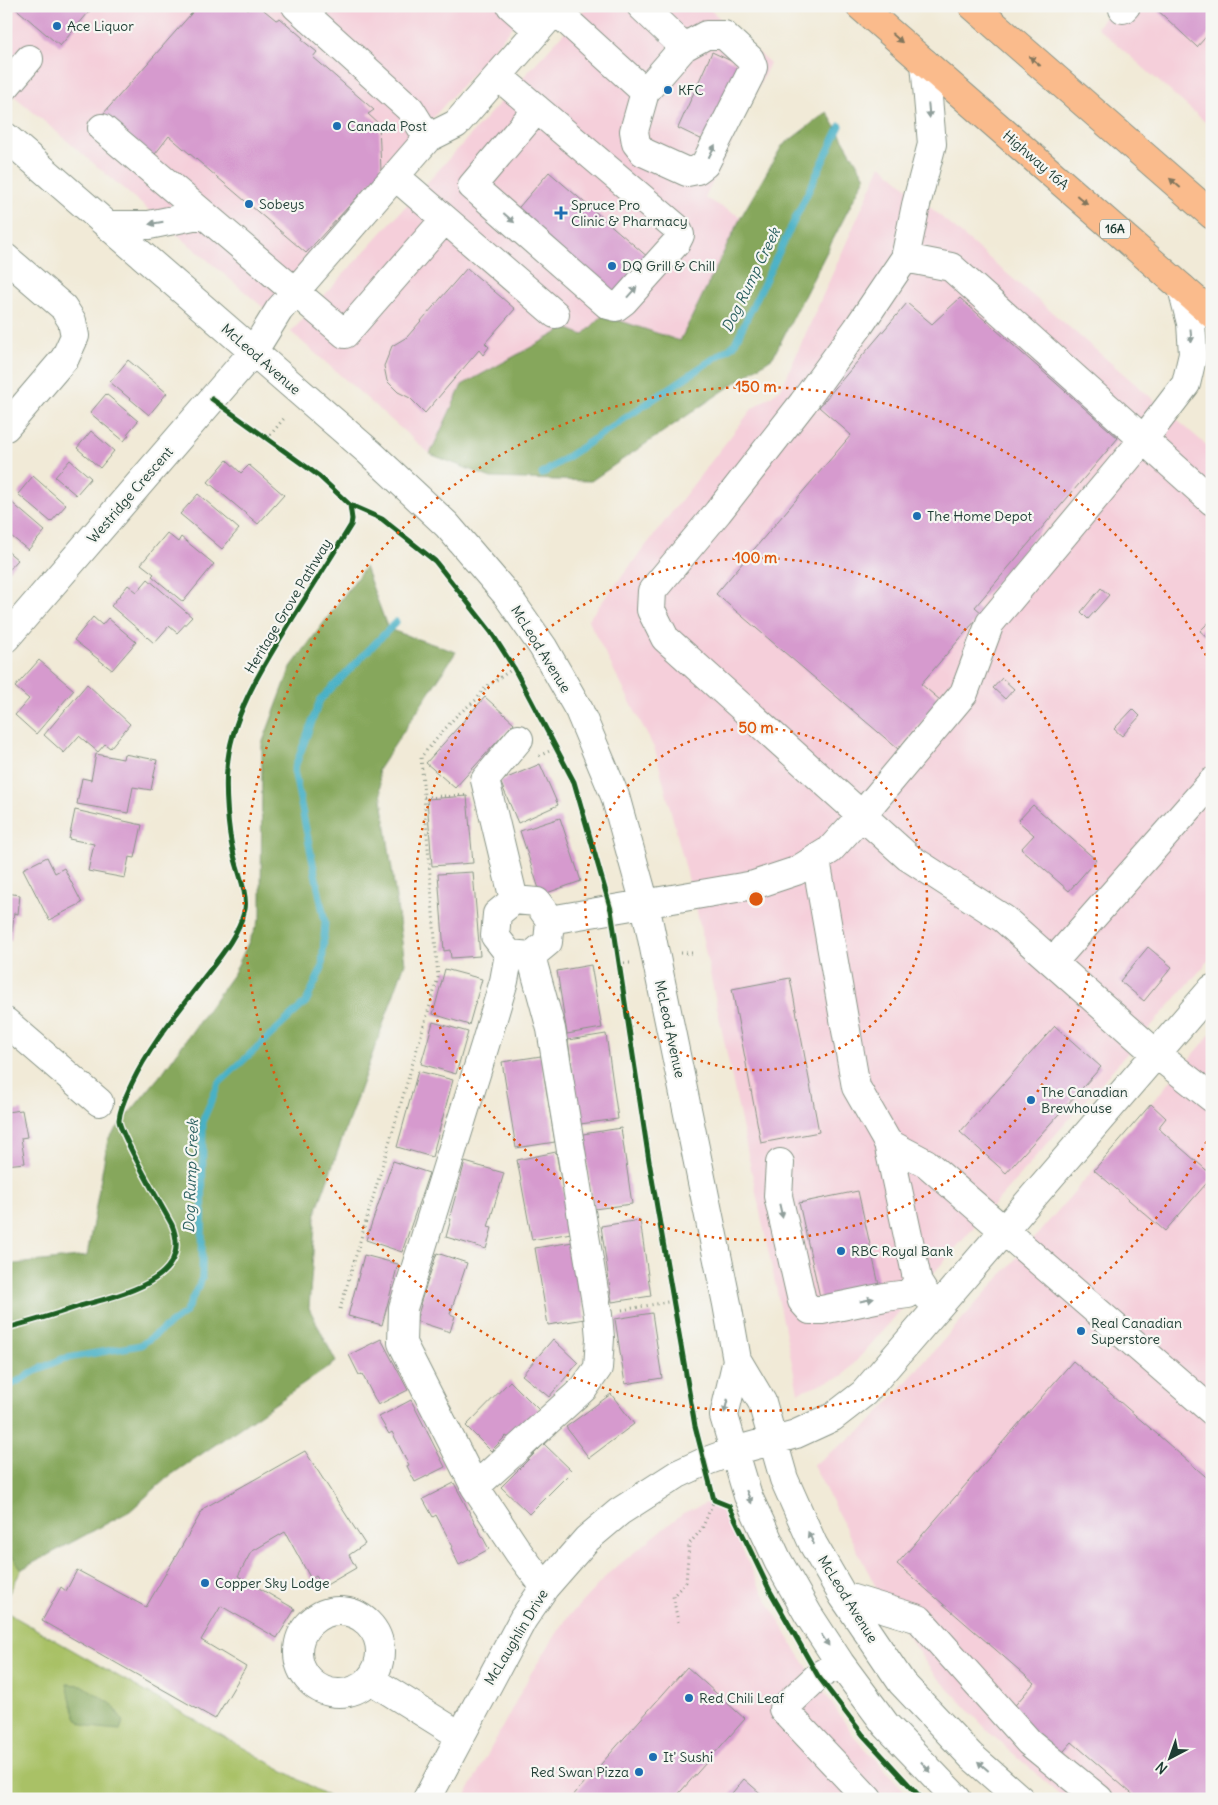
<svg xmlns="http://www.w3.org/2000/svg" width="1218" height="1805" viewBox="0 0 1218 1805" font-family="Delius,sans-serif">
  <rect width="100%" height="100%" fill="#f6f6f2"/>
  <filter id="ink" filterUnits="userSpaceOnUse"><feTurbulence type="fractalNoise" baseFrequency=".02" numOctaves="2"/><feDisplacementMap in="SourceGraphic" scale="10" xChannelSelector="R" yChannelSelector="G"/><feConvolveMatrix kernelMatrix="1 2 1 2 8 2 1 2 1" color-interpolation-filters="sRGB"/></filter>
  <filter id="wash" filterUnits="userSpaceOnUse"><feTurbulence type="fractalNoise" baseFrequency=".0096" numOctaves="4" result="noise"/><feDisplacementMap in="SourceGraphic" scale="20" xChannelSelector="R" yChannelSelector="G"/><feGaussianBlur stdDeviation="1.12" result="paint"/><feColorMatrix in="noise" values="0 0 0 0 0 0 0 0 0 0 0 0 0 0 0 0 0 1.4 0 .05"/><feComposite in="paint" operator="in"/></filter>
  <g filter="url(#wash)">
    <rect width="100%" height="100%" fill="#f1ead7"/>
    <!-- built -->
    <path fill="#f5cfda" d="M6,6H531L265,309L6,89Z
      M588,6H706L770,63L705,198L741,217L680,341L603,316L583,335L462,385L430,454L291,332Z
      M1114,6H1212V128L1097,27Z
      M881,165L1212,450V957L843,1376L798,1392L697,912L655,750L588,620L752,409L781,389Z
      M1212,1033V1799H1065L992,1735L930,1669L878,1591L813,1465L867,1426L1036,1236Z
      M706,1503L718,1508L726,1516L760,1587L799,1655L854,1736L912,1799H464L531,1673L567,1618L610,1572L683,1513Z"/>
    <!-- green -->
    <path fill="#a9c166" stroke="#647f4d" d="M6,1549L22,1569L6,1598Z
      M6,1612L333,1799H6Z"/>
    <!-- forest -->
    <path fill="#86a75b" stroke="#527248" d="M827,112L865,177L773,357L591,481L491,478L430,454L462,385L566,328L583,335L603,315L680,341L741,217L782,146Z
      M365,567L388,629L456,652L378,770L405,963L316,1212L309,1308L336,1362L168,1477L130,1511L22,1569L6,1549V1265L87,1256L108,1139L163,1072L234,973L261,916L262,744L291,667Z
      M67,1684L82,1685L113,1705L123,1722L120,1730C75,1726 77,1728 67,1684Z"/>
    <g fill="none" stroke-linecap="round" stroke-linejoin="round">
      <!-- stream -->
      <path stroke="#48b1c6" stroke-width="7" d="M542,474L734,345L840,126
        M6,1388L39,1369L62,1359L141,1345L185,1313L202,1279L203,1120L219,1083L306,1002L322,968L325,922L294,770L320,700L396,622"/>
    </g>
    <g id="blocks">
      <!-- building -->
      <path fill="#d69ace" d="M13,6H94L60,46Z
        M198,6H243L248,10L251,6H259L276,20L280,18L303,38L302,40L317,52L313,57L374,110L368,114L379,124L381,171L306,253L169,136L152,158L103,114Z
        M1153,6H1212V30L1197,47Z
        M712,52L744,67L709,143L678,128Z
        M549,172L649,258L614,299L514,213Z
        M467,268L515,309L485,343L489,347L483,355L479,350L425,413L410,398L398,392L387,381L384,366L392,346L407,337Z
        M960,298L1118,438L975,607L982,613L921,684L940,700L898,749L716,594L851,435L819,407L907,303L932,324Z
        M128,360L167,393L149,415L110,382Z
        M106,394L138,421L127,434L129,435L124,441L90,413Z
        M91,431L114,451L100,468L77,448Z
        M70,460L91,478L76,495L55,477Z
        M227,460L241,473L249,465L284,495L258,524L208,482Z
        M33,476L66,505L51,522L18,494Z
        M198,494L239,529L222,549L180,514Z
        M10,501L45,531L28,550L6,532V504Z
        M167,533L178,542L181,537L214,564L183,602L152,576L154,574L141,564Z
        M6,550L18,560L6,573Z
        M148,579L192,617L177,633L169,626L154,643L111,606L128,585L137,592Z
        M1101,588L1109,595L1088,619L1081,612Z
        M93,617L102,625L108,618L136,642L112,670L74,640Z
        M1212,619V634L1208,638L1200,631Z
        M39,660L74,690L36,734L15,715L29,699L15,687Z
        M1002,678L1014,689L1005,699L993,688Z
        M87,684L130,724L110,748L105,744L98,752L79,736L64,753L44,735Z
        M485,697L514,723L455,788L426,763Z
        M1133,709L1140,716L1122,736L1114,729Z
        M96,754L123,759L124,754L157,760L151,790L133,787L128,813L77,804L82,778L91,780Z
        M540,764L558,805L518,823L500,781Z
        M467,796L473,863L432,866L427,799Z
        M1033,805L1096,860L1069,891L1021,849L1034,835L1018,821Z
        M75,810L142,825L135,858L129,857L125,878L88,871L94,844L69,839Z
        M560,818L581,881L541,895L520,831Z
        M47,857L55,873L64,868L82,903L49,920L23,869Z
        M473,872L480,956L451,958L450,950L444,951L438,874Z
        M6,893L20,895L18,914L14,913L11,940H6Z
        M1148,947L1172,967L1144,1001L1120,981Z
        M591,965L602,1028L567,1034L557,971Z
        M445,969L482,979L469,1025L433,1014Z
        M790,978L819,1132L761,1143L732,989Z
        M433,1022L468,1032L456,1074L421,1064Z
        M1055,1026L1101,1067L1006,1173L960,1132Z
        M606,1034L618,1119L580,1124L568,1040Z
        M541,1056L555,1142L516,1148L502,1062Z
        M418,1071L453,1080L432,1157L397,1147Z
        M1151,1104L1166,1118L1158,1128L1212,1175V1177L1165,1231L1094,1170Z
        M22,1110L27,1137L21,1138L25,1163L6,1165V1112Z
        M621,1128L632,1204L594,1209L583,1134Z
        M556,1152L571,1233L532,1240L517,1160Z
        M393,1161L429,1173L402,1252L366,1240Z
        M465,1162L504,1173L488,1227L492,1228L486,1249L446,1237L451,1219H449Z
        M858,1191L881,1294L822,1306L799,1203Z
        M640,1220L651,1296L612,1302L601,1226Z
        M573,1242L585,1319L548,1325L535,1248Z
        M437,1253L467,1263L450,1314L455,1316L450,1332L416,1321L421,1305L420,1304Z
        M364,1255L398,1264L382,1325L348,1316Z
        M652,1313L662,1378L625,1384L615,1319Z
        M381,1339L408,1390L378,1405L362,1374L359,1375L349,1355Z
        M553,1339L578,1363L549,1397L522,1375Z
        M1073,1361L1212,1482V1799H1138L1072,1742L1056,1760L1006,1716L1034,1683L897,1564Z
        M510,1381L539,1410L511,1439L506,1436L491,1451L466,1426Z
        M611,1394L634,1424L589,1458L566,1427Z
        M411,1400L445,1467L415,1482L407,1466L409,1465L392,1432L389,1434L379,1417Z
        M544,1444L572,1471L529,1514L501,1487Z
        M305,1451L365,1544L349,1555L356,1568L323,1587L316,1576L311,1579L285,1532L251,1552L238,1576L295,1609L277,1638L221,1606L201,1640L246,1667L215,1719L42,1621L61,1587L66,1591L77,1570L146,1607L204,1508Z
        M454,1483L489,1549L459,1565L451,1548L453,1547L436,1515L433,1517L423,1499Z
        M687,1667L745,1719L674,1799H570Z
        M744,1779L767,1799H727Z"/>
    </g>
  </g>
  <g filter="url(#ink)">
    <use href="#blocks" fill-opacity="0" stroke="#889486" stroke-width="1"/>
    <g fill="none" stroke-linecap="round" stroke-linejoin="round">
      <defs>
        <path id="minor" d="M296,6L410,109L428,138
          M511,6L538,30
          M641,6L684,47L645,92L634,131L636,143L643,152L687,172L697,170L705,164L750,75L753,67L750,59L724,35H706L684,47
          M1123,9L1126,6
          M555,10L645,92
          M925,63L932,144L916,205L905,258L857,329L803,403L718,512L652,591L651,610L665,638L908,857L1004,919L1155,1053L1212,1098
          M498,76L677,228L680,235L676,243L624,301L616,307L608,305L472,186L537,109
          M6,86L29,59
          M102,128L345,334L445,219
          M6,137L369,452L447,525L506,594L543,647L579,710L615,796L645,904L727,1304L737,1360L762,1402L784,1479L813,1544L843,1596L902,1683L971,1756L1020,1799
          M395,176L555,314
          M108,225H149L203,214
          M6,258L63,307L72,321L75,336L65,358L6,427
          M905,258L951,267L1212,501
          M6,638L253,352L279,310L428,138L456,124L559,6
          M816,860L856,1087L888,1143L918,1283L925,1294L937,1306
          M514,900L537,902L550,920L548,942L531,956L509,954L495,936L497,914Z
          M514,900L485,780L519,739
          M550,920L754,885L796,871L830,850L861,816L964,693L990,623L1143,440L1186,384L1193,354L1191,323L1182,288
          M509,954L504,981L485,1045L403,1308L402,1343L475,1487L519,1553L545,1587
          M1053,962L1212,782
          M6,1022L99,1102
          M888,1143L926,1163L1212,1411
          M780,1163L778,1196L802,1301L810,1310H822L885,1297L908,1294L918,1283
          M737,1360L724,1416L748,1496L778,1561L808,1614L840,1663L886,1725L957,1799
          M475,1487L584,1388L598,1368L600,1338L598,1315L551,1029L531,956
          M843,1596L919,1619L1029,1742L1099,1799
          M298 1652a41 41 0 1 1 82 0a41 41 0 1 1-82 0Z
          M840,1663L818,1676L783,1709L868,1799
          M371,1680L461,1736
          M427,1799L523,1619L545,1587L587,1539L619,1512L678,1474L704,1462L734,1451L796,1434L833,1417L864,1393L1212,989"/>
        <path id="major" d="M860,6L1212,314
          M973,6L1212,215"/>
      </defs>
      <!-- minor casing -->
      <use href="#minor" stroke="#889486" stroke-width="30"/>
      <!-- major casing -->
      <use href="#major" stroke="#889486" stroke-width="30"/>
      <!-- path -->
      <path stroke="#889486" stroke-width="3" stroke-dasharray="1 4" stroke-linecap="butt" d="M267,439L286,416
        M539,756L556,748
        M424,797L465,795
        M681,953H694
        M619,963H631
        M340,1309L438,978L421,757L457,715L476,700L486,687L514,668
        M622,1310L673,1301
        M678,1622L673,1596L686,1582L689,1544L702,1529L714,1500"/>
      <!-- minor -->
      <use href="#minor" stroke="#fff" stroke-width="28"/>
      <!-- major -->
      <use href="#major" stroke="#fabb8c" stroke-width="28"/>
      <defs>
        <path id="cycleway" d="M212,399L319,476L350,505L382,519L435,561L491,632L514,668L574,782L611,910L649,1161L695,1426L714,1500L729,1506L770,1591L818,1676L863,1735L922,1799
          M6,1328C31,1322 56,1314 80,1306C118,1295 195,1281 172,1225C163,1208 119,1133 119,1120C120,1107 127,1094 132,1083C150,1045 178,1012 203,979C220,957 238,936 245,909C248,893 236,867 233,851C228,830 225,791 227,769C230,715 267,660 294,616C313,586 332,556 351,525L352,519L350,505"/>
      </defs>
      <!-- cycleway casing -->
      <use href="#cycleway" stroke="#f6f6f2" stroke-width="8"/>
      <!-- cycleway -->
      <use href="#cycleway" stroke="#1b5e20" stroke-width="5"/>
    </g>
    <!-- one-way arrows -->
    <defs><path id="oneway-solid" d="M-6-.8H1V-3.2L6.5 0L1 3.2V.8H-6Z" transform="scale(1.25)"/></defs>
    <g fill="#82765c">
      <use href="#oneway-solid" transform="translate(897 38) rotate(41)"/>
      <use href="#oneway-solid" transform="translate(1035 61) rotate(-139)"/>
      <use href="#oneway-solid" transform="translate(1175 183) rotate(-139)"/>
      <use href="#oneway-solid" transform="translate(1082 200) rotate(41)"/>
    </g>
    <g fill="#8f9e9a">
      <use href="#oneway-solid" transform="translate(929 111) rotate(85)"/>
      <use href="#oneway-solid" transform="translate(712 151) rotate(-63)"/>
      <use href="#oneway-solid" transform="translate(509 218) rotate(41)"/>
      <use href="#oneway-solid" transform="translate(156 223) rotate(170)"/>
      <use href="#oneway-solid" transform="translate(632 292) rotate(-48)"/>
      <use href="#oneway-solid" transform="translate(1191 336) rotate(86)"/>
      <use href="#oneway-solid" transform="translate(781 1211) rotate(77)"/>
      <use href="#oneway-solid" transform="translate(867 1300) rotate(-12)"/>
      <use href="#oneway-solid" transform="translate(726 1406) rotate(104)"/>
      <use href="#oneway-solid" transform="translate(749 1497) rotate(68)"/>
      <use href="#oneway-solid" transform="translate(811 1538) rotate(-115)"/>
      <use href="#oneway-solid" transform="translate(825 1640) rotate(57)"/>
      <use href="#oneway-solid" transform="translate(983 1766) rotate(-139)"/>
      <use href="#oneway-solid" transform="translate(926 1767) rotate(47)"/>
    </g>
  </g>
  <!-- distance rings -->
  <g fill="none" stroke="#de580e" stroke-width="2.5" stroke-dasharray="2.5 5">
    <circle cx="756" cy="899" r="171"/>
    <circle cx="756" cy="899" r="341"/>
    <path d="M1210 1135A512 512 0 1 1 1210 663"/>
  </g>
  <!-- markers -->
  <g fill="#1f6fb2" stroke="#f6f6f2" stroke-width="2">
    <circle cx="57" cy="26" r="5"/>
    <circle cx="668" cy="90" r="5"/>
    <circle cx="337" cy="126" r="5"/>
    <circle cx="249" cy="204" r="5"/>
    <path d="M558.5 205.5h5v5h5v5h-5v5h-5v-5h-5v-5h5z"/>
    <circle cx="612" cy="266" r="5"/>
    <circle cx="917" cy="516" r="5"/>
    <circle cx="1031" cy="1100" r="5"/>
    <circle cx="841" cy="1251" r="5"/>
    <circle cx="1081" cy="1331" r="5"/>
    <circle cx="205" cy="1583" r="5"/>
    <circle cx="689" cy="1698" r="5"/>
    <circle cx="653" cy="1757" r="5"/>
    <circle cx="639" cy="1772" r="5"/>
  </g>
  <g text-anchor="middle" stroke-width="4.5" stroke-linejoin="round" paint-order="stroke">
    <!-- shield labels -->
    <rect fill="#f6f6f2" stroke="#60746d" stroke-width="1" x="1100" y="219.5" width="30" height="19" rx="4"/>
    <g font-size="12" font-weight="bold" fill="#1f3d34">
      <text x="1115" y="233">16A</text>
    </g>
    <!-- poi labels -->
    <g font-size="14" fill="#1f3d34" stroke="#f6f6f2" text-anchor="start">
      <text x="67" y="31">Ace Liquor</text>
      <text x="678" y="95">KFC</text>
      <text x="347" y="131">Canada Post</text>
      <text x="259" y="209">Sobeys</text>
      <text x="571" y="210">Spruce Pro<tspan x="571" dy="16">Clinic &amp; Pharmacy</tspan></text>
      <text x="622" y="271">DQ Grill &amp; Chill</text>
      <text x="927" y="521">The Home Depot</text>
      <text x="1041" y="1097">The Canadian<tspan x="1041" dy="16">Brewhouse</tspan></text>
      <text x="851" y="1256">RBC Royal Bank</text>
      <text x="1091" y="1328">Real Canadian<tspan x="1091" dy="16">Superstore</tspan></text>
      <text x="215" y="1588">Copper Sky Lodge</text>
      <text x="699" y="1703">Red Chili Leaf</text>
      <text x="663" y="1762">It' Sushi</text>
      <text x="629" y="1777" text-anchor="end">Red Swan Pizza</text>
    </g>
    <!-- street labels -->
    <g font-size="14" fill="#1f3d34" stroke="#f6f6f2">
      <text transform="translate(1036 160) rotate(41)" y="5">Highway 16A</text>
      <text transform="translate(261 359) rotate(41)" y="5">McLeod Avenue</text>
      <text transform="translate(130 495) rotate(-49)" y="5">Westridge Crescent</text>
      <text transform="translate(288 606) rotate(-59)" y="5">Heritage Grove Pathway</text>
      <text transform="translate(541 649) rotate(58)" y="5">McLeod Avenue</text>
      <text transform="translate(670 1029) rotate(78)" y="5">McLeod Avenue</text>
      <text transform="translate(848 1599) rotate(58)" y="5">McLeod Avenue</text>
      <text transform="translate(516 1637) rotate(-59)" y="5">McLaughlin Drive</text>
    </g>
    <!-- water labels -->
    <g font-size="15" font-style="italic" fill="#2b6060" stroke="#f6f6f2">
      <text transform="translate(751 280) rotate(-64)" y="5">Dog Rump Creek</text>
      <text transform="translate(191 1176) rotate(-88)" y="5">Dog Rump Creek</text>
    </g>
  </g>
  <circle cx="756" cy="899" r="8" fill="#de580e" stroke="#f6f6f2" stroke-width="2.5"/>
  <g font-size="15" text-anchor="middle" font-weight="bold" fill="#de580e" stroke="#f6f6f2" stroke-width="4.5" stroke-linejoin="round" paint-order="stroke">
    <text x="756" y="392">150 m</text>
    <text x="756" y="563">100 m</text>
    <text x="756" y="733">50 m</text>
  </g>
  <!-- margin -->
  <rect width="1218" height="1805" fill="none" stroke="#f6f6f2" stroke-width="25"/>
  <!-- north arrow -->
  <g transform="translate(1170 1758) rotate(221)" stroke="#f6f6f2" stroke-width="4" paint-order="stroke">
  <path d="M0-4L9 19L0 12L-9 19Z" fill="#1f3d34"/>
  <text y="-8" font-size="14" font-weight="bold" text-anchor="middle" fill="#1f3d34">N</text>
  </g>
</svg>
